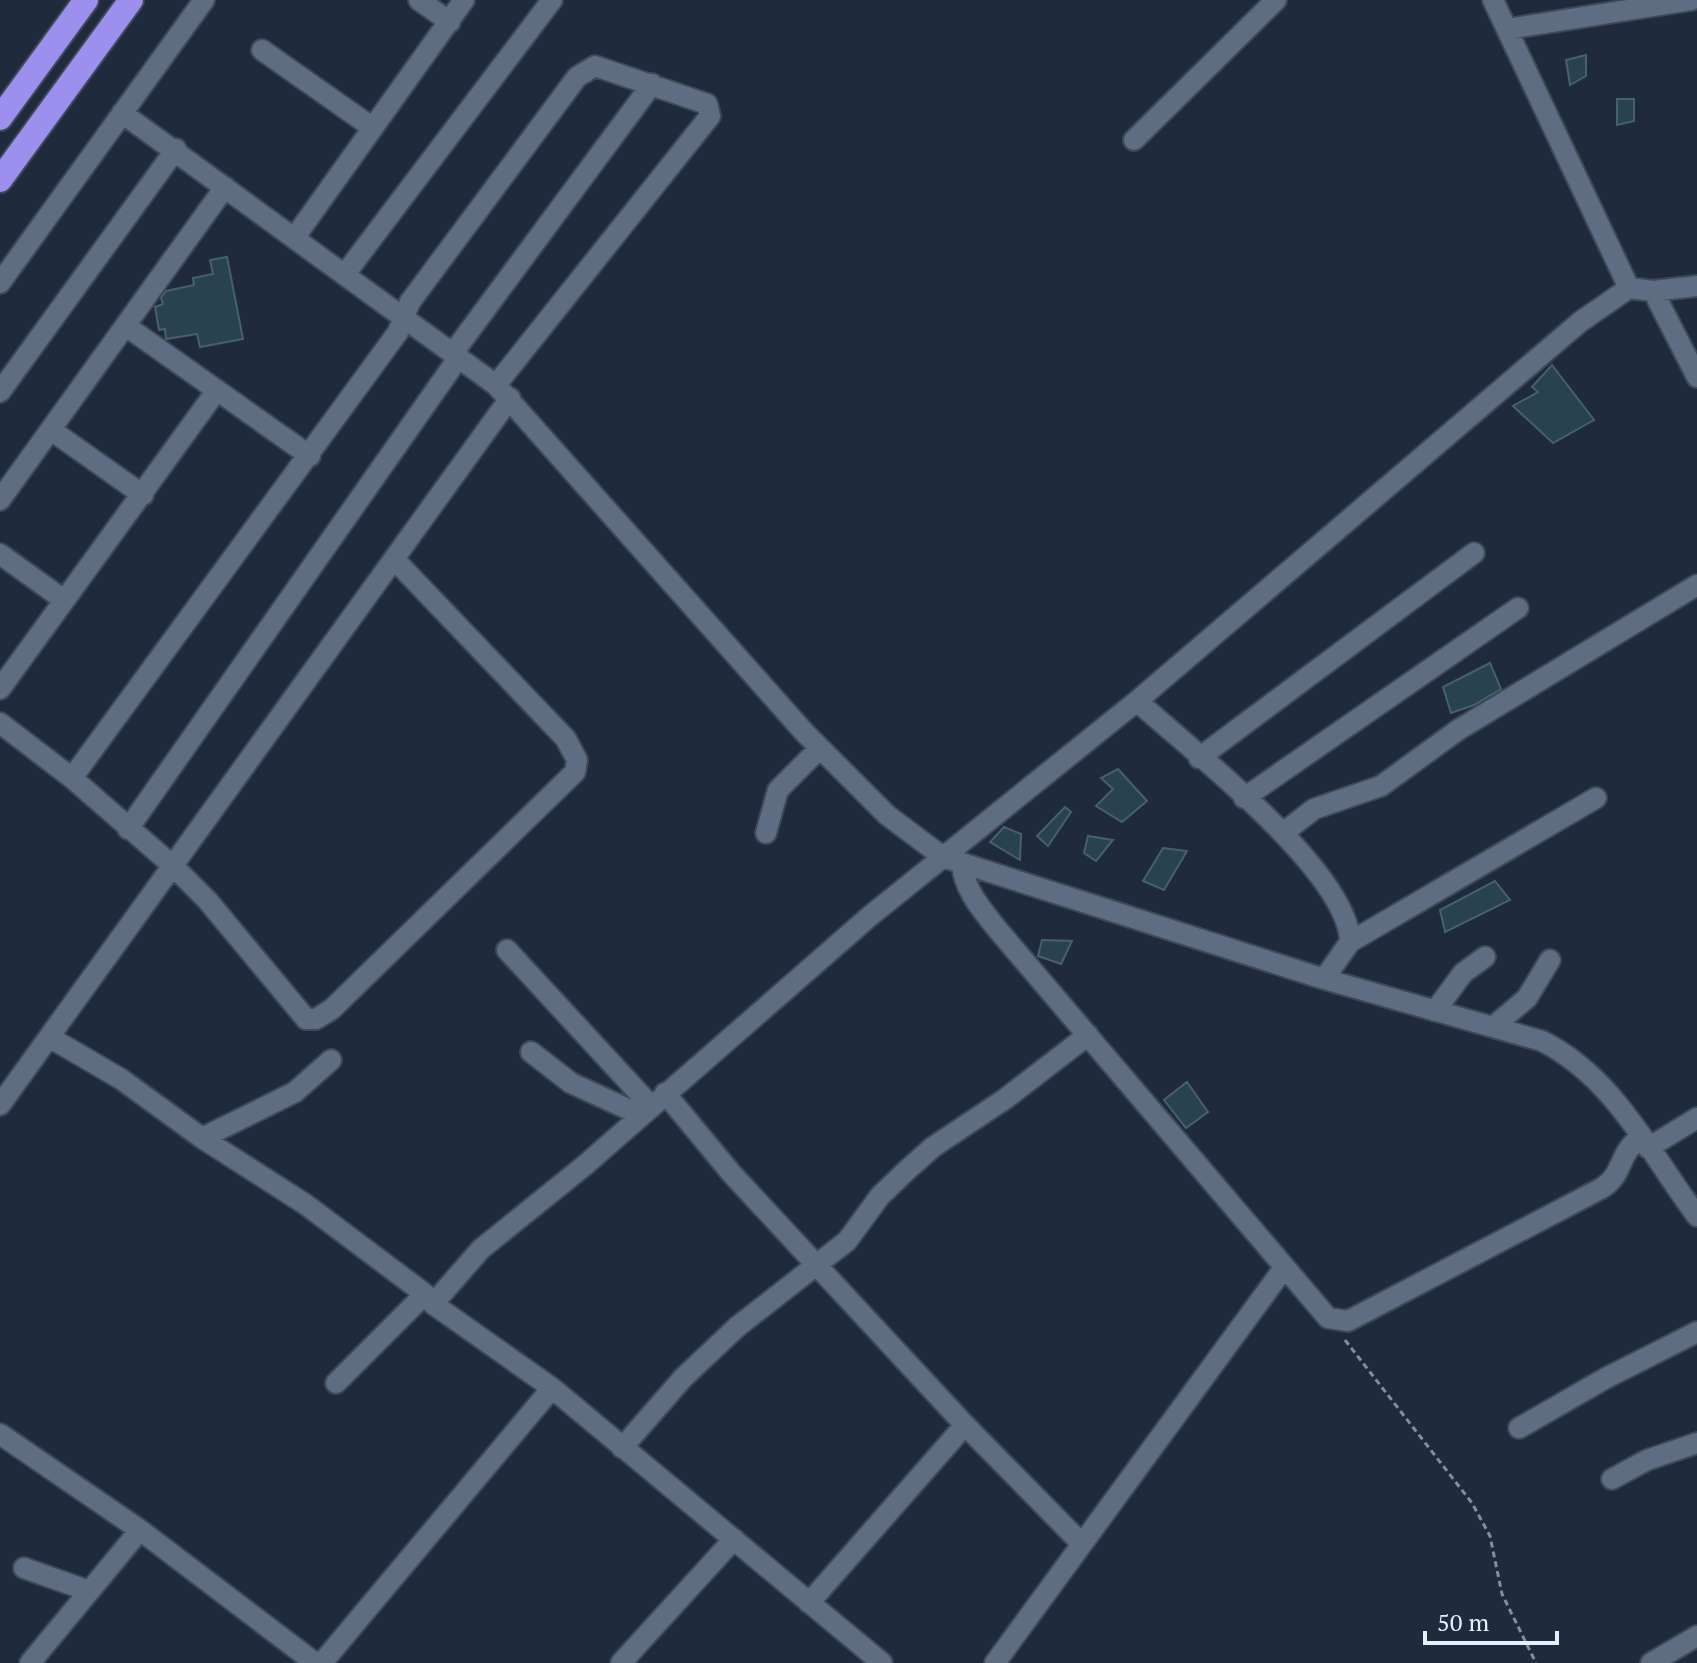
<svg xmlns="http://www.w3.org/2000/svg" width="1697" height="1663" viewBox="0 0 1697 1663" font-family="'PT Serif',serif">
  <rect width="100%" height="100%" fill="#1f2b3d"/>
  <!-- building -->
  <path fill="#28424e" stroke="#46606d" stroke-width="2" d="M1586,55V76L1570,85L1566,60Z
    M1617,99H1634V121L1617,125Z
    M227,257L243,339L200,347L197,334L166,339L165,329L159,330L155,307L163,304L161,298L166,291L194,285L193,278L213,274L210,260Z
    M1552,365L1594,420L1553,443L1513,406L1538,392L1532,387Z
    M1490,663L1501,689L1474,705L1451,713L1443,687Z
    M1118,769L1147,801L1122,822L1096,806L1113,789L1101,778Z
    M1065,807L1071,812L1048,846L1037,836Z
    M1004,827L1021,834L1020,860L990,842Z
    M1088,836L1113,840L1096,861L1084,853Z
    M1163,848L1187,851L1164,890L1143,881Z
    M1495,881L1510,900L1445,932L1440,910Z
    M1042,940L1072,941L1061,964L1038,956Z
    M1187,1082L1208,1112L1186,1128L1164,1100Z"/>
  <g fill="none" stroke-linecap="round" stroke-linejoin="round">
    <defs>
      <path id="minor" d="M419,0L450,22
        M1493,0L1629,288
        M1508,29L1691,0
        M262,50L373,128
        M122,113L496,385L804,732L887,815L943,857L1324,979L1542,1041C1614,1077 1650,1153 1697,1216
        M1134,140L1276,0
        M295,237L464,0
        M345,274L552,0
        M0,283L204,0
        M1653,291L1697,377
        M126,326L310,456
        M453,353L652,84
        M0,392L176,149
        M51,430L143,495
        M0,500L225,187
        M0,554L64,600
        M0,689L217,390
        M1137,701C1191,750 1349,872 1350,942
        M0,723L72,778L173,866L208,901L306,1019H316L332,1009L575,772L577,760L566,739L394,559
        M1199,758L1474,553
        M72,778L398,332L410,302L577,77L595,66L707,104L710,116L496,385
        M1244,798L1518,608
        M128,829L459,357
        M766,833L778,790L820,748
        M1283,833L1314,809L1381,786L1458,730L1697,585
        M962,863C963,889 983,911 998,930L1328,1318L1348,1321L1602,1188C1624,1174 1617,1156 1640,1137
        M507,950L651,1106
        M1324,979L1350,942L1596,798
        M1435,1011L1463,973L1485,957
        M1493,1027L1527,998L1550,960
        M49,1037L121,1079L202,1138L305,1204L425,1294L433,1304L552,1388L882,1663
        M531,1052L571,1083L641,1115
        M665,1093L732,1174L965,1425L1082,1544
        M0,1105L510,398
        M202,1138L295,1092L331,1060
        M1648,1148L1697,1118
        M433,1304L481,1249L584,1166L870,916L1137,701L1580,322L1629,288L1653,291L1697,286
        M336,1383L425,1294
        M1519,1428L1606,1378L1697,1332
        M0,1434L140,1530L315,1663
        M622,1448L683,1378L737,1327L847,1241L880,1196L906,1171L933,1147L1005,1099L1088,1035
        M1612,1479L1647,1460L1697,1443
        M24,1568L89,1591
        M809,1603L965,1425
        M30,1663L140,1530
        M322,1663L552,1388
        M621,1663L734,1539
        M995,1663L1284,1268
        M1651,1663L1697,1636"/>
      <path id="highway" d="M0,118L86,0
        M0,180L131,0"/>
    </defs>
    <!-- minor casing -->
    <use href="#minor" stroke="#3e4857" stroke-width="24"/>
    <!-- highway casing -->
    <use href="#highway" stroke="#3e4857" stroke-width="28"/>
    <!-- path -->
    <path stroke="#838d9c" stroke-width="3" stroke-dasharray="6 4" stroke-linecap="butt" d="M1345,1340L1472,1503L1490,1536L1502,1594L1536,1663"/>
    <!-- minor -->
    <use href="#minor" stroke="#5f6d82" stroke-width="20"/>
    <!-- highway -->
    <use href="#highway" stroke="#9d8fee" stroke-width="24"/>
  </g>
  <!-- scale -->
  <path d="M1425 1631v12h132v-12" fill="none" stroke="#e7effb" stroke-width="4"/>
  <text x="1437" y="1631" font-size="24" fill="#e7effb" stroke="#1f2b3d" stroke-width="6" paint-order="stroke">50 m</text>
</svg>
